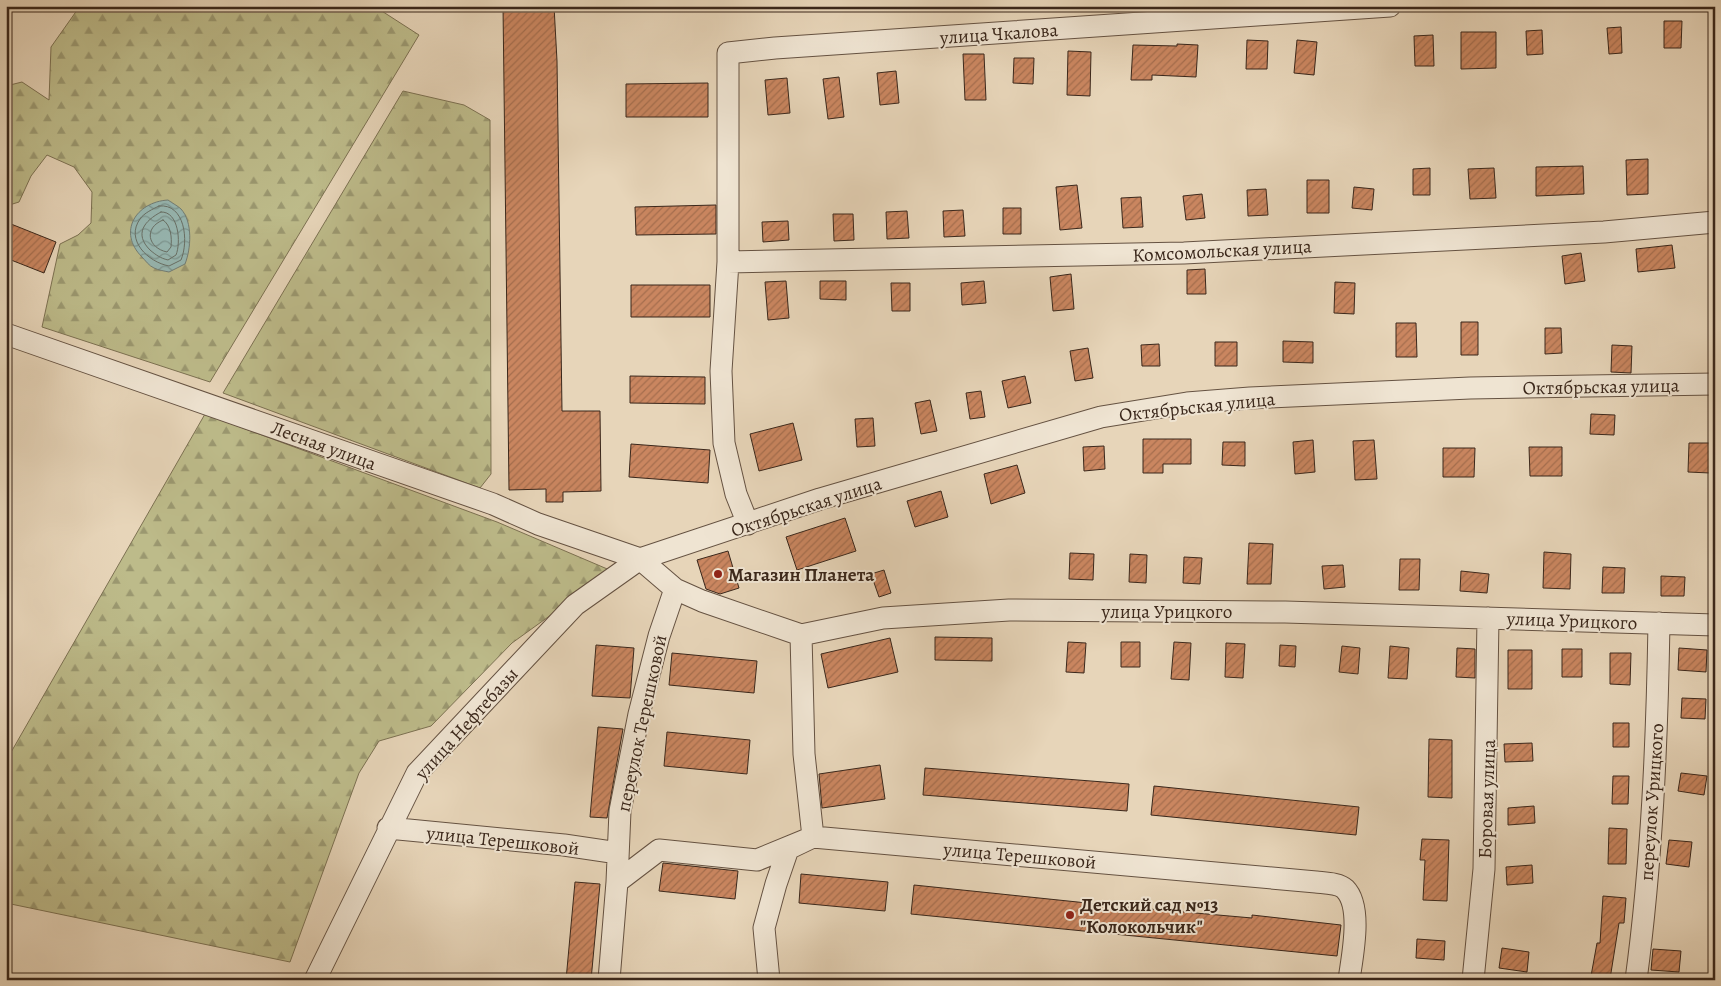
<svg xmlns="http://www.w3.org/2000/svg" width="1721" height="986" viewBox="0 0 1721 986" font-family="Alegreya,serif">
  <defs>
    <pattern id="forest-firs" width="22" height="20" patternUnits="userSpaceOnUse" patternTransform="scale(1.25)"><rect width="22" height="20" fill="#bdbb8a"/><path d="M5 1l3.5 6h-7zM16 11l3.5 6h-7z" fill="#9b9870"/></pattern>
    <pattern id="water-waves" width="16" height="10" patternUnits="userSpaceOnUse" patternTransform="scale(1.25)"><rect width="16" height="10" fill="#97b8b3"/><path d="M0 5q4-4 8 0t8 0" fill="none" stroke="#7c9691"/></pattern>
    <pattern id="building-hatch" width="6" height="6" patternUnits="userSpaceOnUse" patternTransform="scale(1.25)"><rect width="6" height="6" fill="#ca8660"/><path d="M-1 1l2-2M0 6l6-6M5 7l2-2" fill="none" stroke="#a56e4e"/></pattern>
  </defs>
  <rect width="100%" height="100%" fill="#e7d5b9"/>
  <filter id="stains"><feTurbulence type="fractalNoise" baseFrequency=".004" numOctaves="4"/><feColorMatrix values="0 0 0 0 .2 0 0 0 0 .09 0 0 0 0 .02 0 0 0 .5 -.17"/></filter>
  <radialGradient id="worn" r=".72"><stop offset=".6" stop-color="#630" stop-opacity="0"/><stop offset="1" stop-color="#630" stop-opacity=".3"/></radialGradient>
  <!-- forest -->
  <path fill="url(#forest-firs)" stroke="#7c7152" d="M80,6H374L419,35L210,382L42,327L60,244L78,235L91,223L92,192L74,167L47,155L31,176L19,202L6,206V86L22,82L49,100L51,47Z
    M403,91L464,105L490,120L491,474L480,488L223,393Z
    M205,414L497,522L612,571L512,643L431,726L379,741L359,773L290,962L6,903V761Z"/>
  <!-- water -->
  <path fill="url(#water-waves)" stroke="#727e76" d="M168,200C172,203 178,206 181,209C193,222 191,249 185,264L169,272C164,271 158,270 154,268C149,266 145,260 142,257C117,232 136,202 168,200Z"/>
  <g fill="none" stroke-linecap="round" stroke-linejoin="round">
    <!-- shore -->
    <path stroke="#687067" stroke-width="1" d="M159,206C185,203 189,241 181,260L169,266C148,262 125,240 140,219C144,213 153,209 159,206Z
      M161,212C179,211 181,243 176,255L168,260C160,258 156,255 150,250C134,234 144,221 161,212Z
      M163,220C171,225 172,238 171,247L167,252C148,248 143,228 163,220Z"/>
  </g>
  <!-- building -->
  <path fill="url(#building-hatch)" stroke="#3a271b" d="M503,6H554L557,61L562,411H600L601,491L563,492V502H546V489L509,490Z
    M1664,21H1682L1681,48H1664Z
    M1621,27L1622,53L1609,54L1607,28Z
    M1542,30L1543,54L1527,55L1526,31Z
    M1461,32H1496V68L1461,69Z
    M1433,35L1434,66H1415L1414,36Z
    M1247,40L1268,41L1267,69H1246Z
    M1297,40L1317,42L1314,75L1294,73Z
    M1177,44L1198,45L1196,77L1152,75V80H1131L1133,45L1177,46Z
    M1068,51L1091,52L1090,96L1067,95Z
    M963,54H984L986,100H965Z
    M1014,58H1034L1033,84L1013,83Z
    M896,71L899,103L880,105L877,73Z
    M839,77L844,117L828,119L823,79Z
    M787,78L790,113L768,115L765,80Z
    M708,83V117H626V84Z
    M1648,159V194L1627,195L1626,160Z
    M1583,166L1584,194L1536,196V167Z
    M1430,168V195H1413V169Z
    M1494,168L1496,198L1470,199L1468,169Z
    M1307,180H1329V213H1307Z
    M1077,185L1082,228L1060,230L1056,187Z
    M1354,187L1374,189L1372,210L1352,208Z
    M1266,189L1268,215L1248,216L1247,190Z
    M1202,194L1205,218L1186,220L1183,196Z
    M1141,197L1143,227L1123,228L1121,198Z
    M716,205V234L636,235L635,207Z
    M1003,208H1021V234H1003Z
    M963,210L965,236L944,237L943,211Z
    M907,211L909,238L887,239L886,212Z
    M833,214H853L854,240L834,241Z
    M788,221L789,240L763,242L762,222Z
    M6,222L56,242L44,273L6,258Z
    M1672,245L1675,268L1638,272L1636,249Z
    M1581,253L1585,281L1565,284L1562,256Z
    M1205,269L1206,294H1187V270Z
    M1071,274L1074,309L1053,311L1050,277Z
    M786,281L789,318L768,320L765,282Z
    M820,281H846V300L820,299Z
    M984,281L986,303L962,305L961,283Z
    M1335,282L1355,283L1354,314L1334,313Z
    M891,283H910V311H892Z
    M631,285H710V317H631Z
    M1461,322H1478V355H1461Z
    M1396,323H1416L1417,357H1396Z
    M1545,328H1561L1562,353L1545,354Z
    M1283,341L1313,342V363L1283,362Z
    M1215,342H1237V366H1215Z
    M1159,344L1160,366H1142L1141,345Z
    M1612,345L1632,346L1631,373L1611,372Z
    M1088,348L1093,378L1075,381L1070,351Z
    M630,376L705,377V404L630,403Z
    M1025,376L1031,403L1008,408L1002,381Z
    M981,391L985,417L970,419L966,393Z
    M930,400L937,431L921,434L915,403Z
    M1591,414L1615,415L1614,435L1590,434Z
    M873,418L875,446L857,447L855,419Z
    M793,423L802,460L759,471L750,434Z
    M1143,439H1191V464H1163V473H1143Z
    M1313,440L1315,472L1295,474L1293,442Z
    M1374,440L1377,479L1355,480L1353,441Z
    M1223,442H1245V466L1222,465Z
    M1689,443H1711L1710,473L1688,472Z
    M631,444L710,450L708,483L629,477Z
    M1104,446L1105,469L1084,471L1083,447Z
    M1529,447H1562V476H1530Z
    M1443,448H1475L1474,477H1443Z
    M1017,465L1025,493L991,504L984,474Z
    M941,491L948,517L915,527L907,501Z
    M845,518L856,551L797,570L786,537Z
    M1249,543L1273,544L1271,584H1247Z
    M728,551L739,588L720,594L706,589L697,560Z
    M1544,552L1571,554L1570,589L1543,588Z
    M1070,553L1094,554L1093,580L1069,579Z
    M1130,554L1147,555L1146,583L1129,582Z
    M1184,557L1202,558L1200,584L1183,583Z
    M1400,559H1420L1419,590H1399Z
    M1343,565L1345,587L1324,589L1322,566Z
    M1603,567L1625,568L1624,593H1602Z
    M884,570L891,593L879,597L871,574Z
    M1461,571L1489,574L1487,593L1460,591Z
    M1661,576L1685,577L1684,596H1661Z
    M935,637L992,638V661L935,660Z
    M890,638L898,672L828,688L821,654Z
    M1068,642L1086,643L1084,673L1066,672Z
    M1121,642H1140V667H1121Z
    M1174,642L1191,643L1189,680L1171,679Z
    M1226,643L1245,644L1243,678L1225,677Z
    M596,645L634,648L630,698L592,696Z
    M1280,645L1296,646L1295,667L1279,666Z
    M1342,646L1360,648L1358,674L1339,672Z
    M1390,646L1409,648L1407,679L1388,678Z
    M1457,648L1475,649V678L1456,677Z
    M1679,648L1707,650L1706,672L1678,670Z
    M1562,649H1582V677H1562Z
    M1508,650H1532V689H1508Z
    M672,653L757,661L754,693L669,685Z
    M1610,653H1631L1630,685L1610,684Z
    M1682,698L1706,699L1705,719L1681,718Z
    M1613,723H1629V747H1613Z
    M598,727L623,729L607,818L590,817Z
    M667,732L750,740L747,774L664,766Z
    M1429,739L1452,740V798L1428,797Z
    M1532,743L1533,761L1505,762L1504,744Z
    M880,765L885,799L822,808L819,774Z
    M925,768L1129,784L1127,811L923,795Z
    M1681,773L1707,776L1704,795L1678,791Z
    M1613,776H1629L1628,804H1612Z
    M1154,786L1359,807L1356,835L1151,815Z
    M1534,806L1535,823L1508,825V808Z
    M1609,828L1627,829L1626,864H1608Z
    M1422,839L1449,840L1447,901L1423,900L1425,860H1420Z
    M1669,840L1692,842L1689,867L1666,864Z
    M663,863L738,871L735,899L659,891Z
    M1532,865L1533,883L1507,885L1506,867Z
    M801,874L888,882L885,911L799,903Z
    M575,882L600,884L591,980H566Z
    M914,885L1116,906L1252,918V915L1341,925L1337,956L911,914Z
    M1603,896L1626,898L1624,923H1619L1610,979L1591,976L1597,943H1600Z
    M1417,939L1445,941L1444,960L1416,958Z
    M1502,948L1529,952L1527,972L1499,968Z
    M1653,949L1681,951L1679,972L1651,970Z"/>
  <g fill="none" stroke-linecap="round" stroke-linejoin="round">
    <defs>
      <path id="minor" d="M728,262L1184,253L1604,232L1715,222
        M6,334L493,504L538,524L640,559L675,589L702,601L801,635L883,618L1009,610L1285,612L1715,625
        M748,524L736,494L724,443L721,371L728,262V53L775,48L1390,6
        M388,828L564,845L618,853
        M617,882L659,850L757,860L813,837L1316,882C1324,883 1339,883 1345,889C1363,907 1352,957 1349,980
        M315,980L417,773L575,605L640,559L820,499L1101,417L1187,403L1250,398L1470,388L1715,384
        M609,980L617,882L620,811L639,714L659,636L675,589
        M769,980L764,928L776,884L788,849L813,837L804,754L801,635
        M1473,980L1484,869L1488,618
        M1636,980C1652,861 1657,742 1659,623"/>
    </defs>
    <!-- minor casing -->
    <use href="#minor" stroke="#655242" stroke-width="23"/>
    <!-- minor -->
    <use href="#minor" stroke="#efe4d2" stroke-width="21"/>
  </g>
  <!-- markers -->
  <g fill="#8f2418" stroke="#efe4d2" stroke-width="2">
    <circle cx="718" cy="574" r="5"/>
    <circle cx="1070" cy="915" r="5"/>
  </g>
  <g text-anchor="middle" stroke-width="4" stroke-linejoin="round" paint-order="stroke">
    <!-- street labels -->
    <g font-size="19" fill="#3a271b" stroke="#efe4d2">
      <text transform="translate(999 33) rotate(-4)" y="7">улица Чкалова</text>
      <text transform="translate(1222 250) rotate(-3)" y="7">Комсомольская улица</text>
      <text transform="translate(1601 386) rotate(-1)" y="7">Октябрьская улица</text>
      <text transform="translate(1197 406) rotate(-6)" y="7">Октябрьская улица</text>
      <text transform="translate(324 445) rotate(20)" y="7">Лесная улица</text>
      <text transform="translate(806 506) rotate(-18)" y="7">Октябрьская улица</text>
      <text x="1167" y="618">улица Урицкого</text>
      <text transform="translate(1572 620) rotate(2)" y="7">улица Урицкого</text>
      <text transform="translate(466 723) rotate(-48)" y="7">улица Нефтебазы</text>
      <text transform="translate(641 723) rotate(-78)" y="7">переулок Терешковой</text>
      <text transform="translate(1486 799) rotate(-88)" y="7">Боровая улица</text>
      <text transform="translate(1651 802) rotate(-86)" y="7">переулок Урицкого</text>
      <text transform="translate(503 840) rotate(6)" y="7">улица Терешковой</text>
      <text transform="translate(1020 855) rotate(5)" y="7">улица Терешковой</text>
    </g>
    <!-- poi labels -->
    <g font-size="19" font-weight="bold" fill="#3a271b" stroke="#efe4d2" text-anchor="start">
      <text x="728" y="581">Магазин Планета</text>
      <text x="1080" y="911">Детский сад №13<tspan x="1080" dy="22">"Колокольчик"</tspan></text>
    </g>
  </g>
  <!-- margin -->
  <rect width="1721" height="986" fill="none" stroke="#e7d5b9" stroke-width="25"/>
  <rect x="8" y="8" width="1706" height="971" fill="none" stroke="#3a271b" stroke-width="2.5"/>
  <rect x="12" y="12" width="1696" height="961" fill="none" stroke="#3a271b"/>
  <rect width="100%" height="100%" filter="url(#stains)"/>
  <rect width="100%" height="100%" fill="url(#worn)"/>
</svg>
